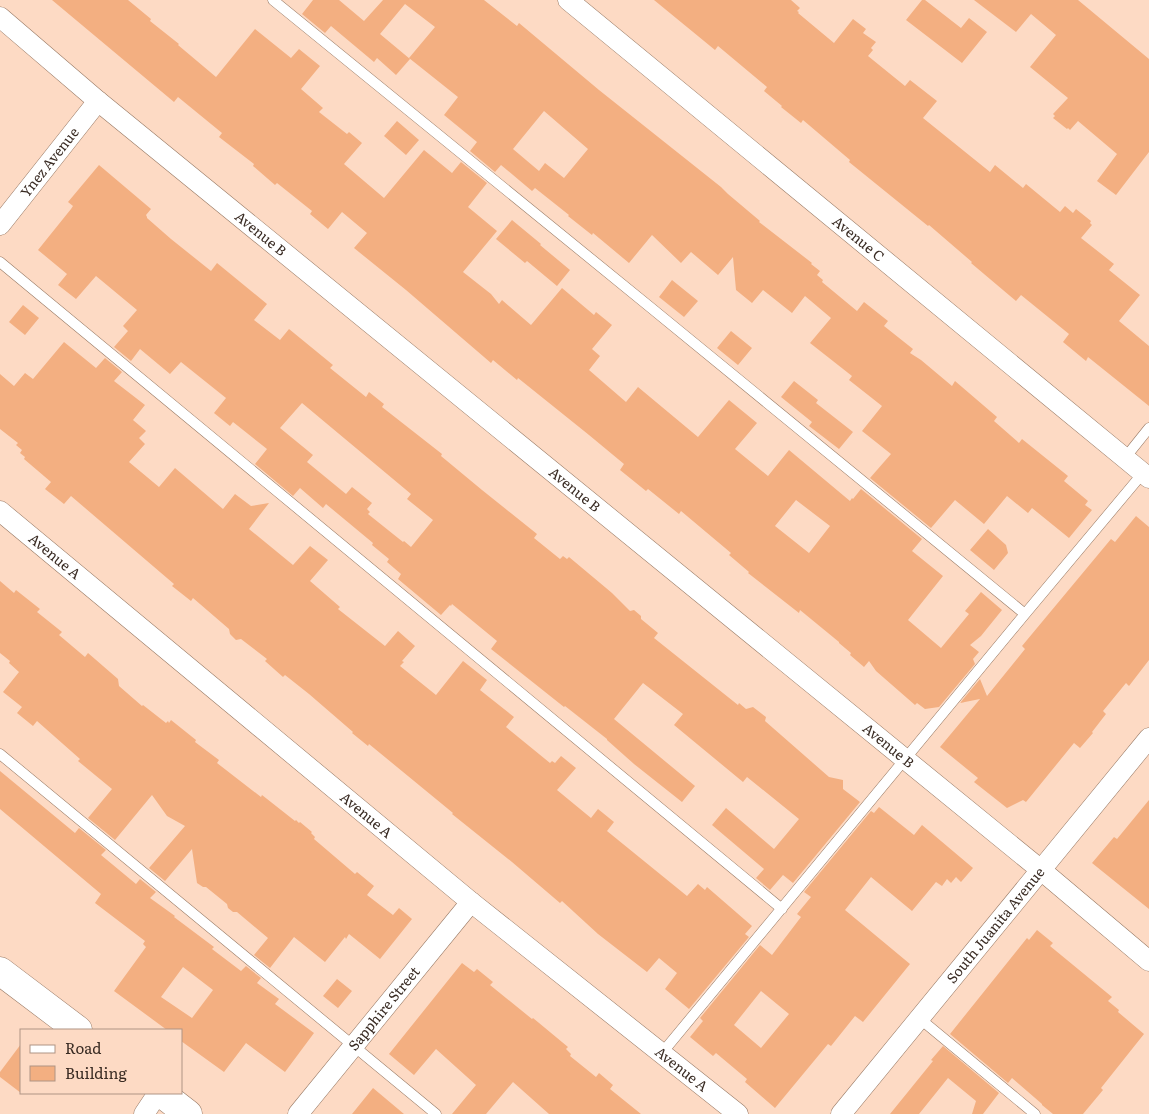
<svg xmlns="http://www.w3.org/2000/svg" width="1149" height="1114" viewBox="0 0 1149 1114" font-family="Literata,serif">
  <rect width="100%" height="100%" fill="#fddac4"/>
  <!-- building -->
  <path fill="#f3af81" fill-rule="evenodd" d="M52,0H128L151,19L150,21L179,44L178,45L216,77L255,29L291,58L299,49L320,66L301,89L323,108L319,112L347,134L349,132L362,143L344,164L384,198L424,150L452,173L461,162L487,183L468,207L497,231L463,272L491,294L499,304L502,300L531,325L562,288L594,315L596,312L612,325L592,349L600,356L589,370L626,402L638,387L698,437L729,400L757,423L735,449L768,476L789,450L850,501L852,498L853,499L861,489L922,539L912,551L943,576L908,620L941,648L969,614L965,611L981,592L1002,610L981,636L970,645L979,652L973,659L975,664L939,707L925,709L917,703L915,705L876,671L869,661L864,667L850,655L851,653L839,643V642L800,610L799,613L748,573L749,572L729,555L731,553L681,511L679,514L648,489L646,491L620,470L624,464L589,435L518,378L517,380L493,360L491,363L406,290L354,248L367,233L342,212L328,229L310,214L312,211L277,183L275,185L253,166L254,164L219,137L222,133L178,97L174,102ZM796,500L830,526L809,553L775,526Z
    M313,0H339L364,21L383,0H484L517,26L519,23L599,90L721,187L728,194L760,221L759,222L812,263L811,264L820,271L817,275L823,280L822,282L857,311L864,302L888,321L884,326L913,349L910,353L921,360L952,386L955,381L997,417L994,421L1019,443L1022,439L1068,476L1064,481L1088,501L1085,505L1092,510L1069,538L1032,508L1028,513L1007,496L984,524L955,500L931,528L870,478L891,454L862,431L882,406L849,380L852,376L810,343L831,318L805,296L792,313L763,290L752,303L736,290L733,257L718,275L691,252L681,263L652,235L629,263L593,233L592,235L568,216L569,215L535,188L532,191L501,165L495,172L470,151L477,142L444,115L458,97L409,58L435,27L405,4L380,34L410,59L396,75L377,58L374,62L331,26L325,33L302,14ZM544,111L588,149L564,178L545,163L539,171L513,149Z
    M654,0H791L800,8L797,11L799,12L798,13L834,43L853,19L866,29L863,33L876,42L871,48L873,50L868,56L905,86L910,80L937,101L923,118L990,172L995,165L1023,188L1026,184L1060,212L1065,206L1073,213L1076,209L1091,221L1090,223L1092,225L1081,238L1114,264L1109,270L1140,295L1119,321L1149,346V406L1088,357L1086,361L1063,342L1069,334L1021,295L1016,301L971,263L972,262L929,225L928,226L849,162L850,160L803,120L801,123L781,107L782,106L764,91L767,87L718,46L715,50Z
    M922,0H925L961,28L969,18L987,32L962,63L906,20Z
    M974,0H1078L1149,59V152L1116,195L1097,181L1117,154L1078,121L1070,130L1068,128L1067,129L1053,118L1055,116L1053,114L1068,98L1030,67L1056,35L1031,14L1016,32Z
    M397,121L419,140L406,155L384,136Z
    M99,165L151,209L146,215L147,217V218L171,239L211,271L217,263L267,304L254,320L280,340L289,329L333,365L330,368L366,397L369,392L384,404L382,407L442,454L441,456L482,490L537,534L534,538L560,559L563,556L567,559L569,557L612,593L630,611L634,610L641,616V619L658,633L654,638L738,705L739,703L746,709L753,707L766,717L765,721L829,777L843,780V789L860,802L793,883L783,875L770,890L756,878L764,869L712,825L726,808L774,849L799,819L747,777L743,782L674,725L683,714L643,683L614,719L695,786L682,802L634,764L607,740V739L565,706L564,707L491,649L497,641L452,604L451,606L450,605L441,615L398,579L401,574L387,562L389,559L372,545L373,543L326,504L323,508L300,488L293,496L255,464L267,449L233,422L230,426L214,413L226,398L181,362L170,374L140,349L131,361L114,347L128,331L123,326L137,310L96,276L76,299L58,285L67,274L38,250L71,209L73,206L68,202ZM302,403L411,494L407,499L433,520L411,547L404,541L403,542L368,514L370,512L367,509L372,503L352,487L346,494L307,462L313,455L280,428Z
    M512,220L541,244L540,245L570,270L557,286L527,261L525,263L496,239Z
    M672,280L698,301L684,317L659,297Z
    M23,305L39,318L25,335L9,322Z
    M731,331L752,348L738,365L717,348Z
    M64,342L96,368L105,358L122,372L114,381L145,405L133,420L146,431L139,438L145,444L129,462L159,487L175,468L223,509L235,494L251,506L269,503L249,529L293,565L310,546L328,560L310,581L340,607L338,609L385,646L398,631L415,646L402,661L404,662L400,666L436,695L463,661L487,680L480,690L514,717L506,727L550,763L552,761L555,763L561,756L576,768L557,790L591,818L598,809L614,822L607,831L687,896L698,884L705,890L707,887L752,926L745,934L749,937L689,1009L665,989L677,973L659,958L647,972L598,934L562,901L560,903L512,862L452,814L453,813L369,744L368,746L352,733L353,732L309,694L285,675L283,677L265,661L267,659L241,639L236,640L230,634L229,629L193,598L191,601L172,586L174,584L71,496L64,504L45,489L51,482L24,459L25,457L20,453L22,450L16,445L18,443L0,429V374L14,386L25,373L33,379Z
    M794,381L818,400L816,403L853,432L839,449L809,426L812,422L781,397Z
    M1136,516L1149,527V660L1129,686L1126,683L1103,711L1106,714L1092,732L1093,733L1080,748L1074,743L1026,802L1023,800L1007,808L974,782L978,778L940,747L980,699L960,703L980,679L987,696L1025,649L1022,646L1111,539L1115,542Z
    M988,529L1006,545L1008,553L994,570L970,550Z
    M0,581L14,593L16,590L40,609L37,612L62,632L59,635L85,657L88,653L118,679L119,686L142,706L143,705L166,723L168,721L169,723L171,720L196,740L195,742L219,760L217,763L261,797L262,795L295,821L296,820L299,823L300,822L312,832L311,833L315,837L314,839L355,874L357,872L374,886L367,895L393,915L399,908L412,919L380,959L349,934L346,939L345,937L325,962L294,937L270,968L254,955L268,938L237,912H233L228,908L227,904L206,887H203L197,883L192,849L165,881L149,868L185,826L167,816L152,795L115,840L88,818L112,789L78,761L80,759L37,721L33,726L17,713L22,707L3,692L19,672L9,663L10,661L0,653Z
    M0,771L75,833L79,828L106,850L101,855L136,884L140,879L156,892L150,898L175,916L174,917L214,947L212,949L241,971L246,966L261,978L257,983L279,999L275,1004L314,1033L285,1072L246,1043L224,1072L181,1041V1030H167L114,991L146,947L143,944L145,941L95,903L101,894L0,809ZM183,967L213,990L192,1018L161,997Z
    M1149,800V909L1092,863L1114,837L1117,839Z
    M879,807L914,835L922,825L973,868L961,882L956,877L951,883L947,879L942,886L936,882L912,911L871,877L845,910L910,964L863,1022L855,1016L831,1046L828,1044L775,1108L745,1082L747,1079L716,1053L713,1056L690,1037L703,1021L700,1018L760,945L772,955L801,917L797,914L811,897L804,892L871,811L874,813ZM761,991L789,1014L761,1048L734,1025Z
    M1037,930L1053,943L1050,946L1112,997L1108,1001L1119,1010L1118,1012L1144,1034L1101,1088L1103,1090L1083,1114H1053L1042,1105V1104L1012,1078L1008,1083L950,1034L1027,938L1029,940Z
    M462,963L474,972L477,969L493,982L490,985L532,1019L533,1018L568,1047L566,1049L571,1054L570,1056L596,1077L599,1073L613,1085L610,1089L641,1114H549L513,1082L486,1114H452L476,1085L436,1049L414,1075L389,1054Z
    M337,979L352,991L338,1008L323,996Z
    M21,1044V1093L0,1077V1072Z
    M943,1046L999,1093L983,1114H972L976,1101L948,1078L919,1114H890L933,1061L931,1060Z
    M373,1088L404,1114H352Z"/>
  <g fill="none" stroke-linecap="round" stroke-linejoin="round">
    <defs>
      <path id="lane" d="M273,0L650,307L1025,614
        M0,262L782,909
        M1125,458L1149,428
        M0,754L436,1114
        M919,1018L1035,1114
        M662,1053L1025,614L1143,473"/>
      <g id="street">
        <path id="s1" d="M568,0L1149,478"/>
        <path id="s2" d="M0,17L98,101L1041,870L1149,961"/>
        <path id="s3" d="M0,225L98,101"/>
        <path id="s4" d="M0,511L471,902L738,1114"/>
        <path d="M144,1114L158,1093"/>
        <path id="s5" d="M298,1114L471,902"/>
        <path id="s6" d="M841,1114L1149,738"/>
      </g>
      <path id="secondary" d="M0,971L78,1030
        M161,1093L188,1114"/>
    </defs>
    <!-- lane casing -->
    <use href="#lane" stroke="#977863" stroke-width="11"/>
    <!-- street casing -->
    <use href="#street" stroke="#977863" stroke-width="21"/>
    <!-- secondary casing -->
    <use href="#secondary" stroke="#977863" stroke-width="29"/>
    <!-- lane -->
    <use href="#lane" stroke="#fff" stroke-width="10"/>
    <!-- street -->
    <use href="#street" stroke="#fff" stroke-width="20"/>
    <!-- secondary -->
    <use href="#secondary" stroke="#fff" stroke-width="28"/>
  </g>
  <g text-anchor="middle" stroke-width="4" stroke-linejoin="round" paint-order="stroke">
    <!-- street labels -->
    <g font-size="14" fill="#392b23" stroke="#fddac4">
      <text dy="5" stroke="none"><textPath href="#s3" startOffset="80">Ynez Avenue</textPath></text>
      <text dy="5" stroke="none"><textPath href="#s2" startOffset="339">Avenue B</textPath></text>
      <text dy="5" stroke="none"><textPath href="#s1" startOffset="376">Avenue C</textPath></text>
      <text dy="5" stroke="none"><textPath href="#s2" startOffset="744">Avenue B</textPath></text>
      <text dy="5" stroke="none"><textPath href="#s4" startOffset="71">Avenue A</textPath></text>
      <text dy="5" stroke="none"><textPath href="#s2" startOffset="1149">Avenue B</textPath></text>
      <text dy="5" stroke="none"><textPath href="#s4" startOffset="476">Avenue A</textPath></text>
      <text dy="5" stroke="none"><textPath href="#s6" startOffset="244">South Juanita Avenue</textPath></text>
      <text dy="5" stroke="none"><textPath href="#s5" startOffset="136">Sapphire Street</textPath></text>
      <text dy="5" stroke="none"><textPath href="#s4" startOffset="881">Avenue A</textPath></text>
    </g>
  </g>
  <!-- legend -->
  <rect x="20" y="1029" width="162" height="65" fill="#fddac4" stroke="#af9484"/>
  <rect x="30" y="1045" width="25" height="8" fill="#ffffff" stroke="#af9484"/>
  <text x="65" y="1054" font-size="15" fill="#392b23">Road</text>
  <rect x="30" y="1066" width="25" height="15" fill="#f3af81" stroke="#af9484"/>
  <text x="65" y="1079" font-size="15" fill="#392b23">Building</text>
</svg>
